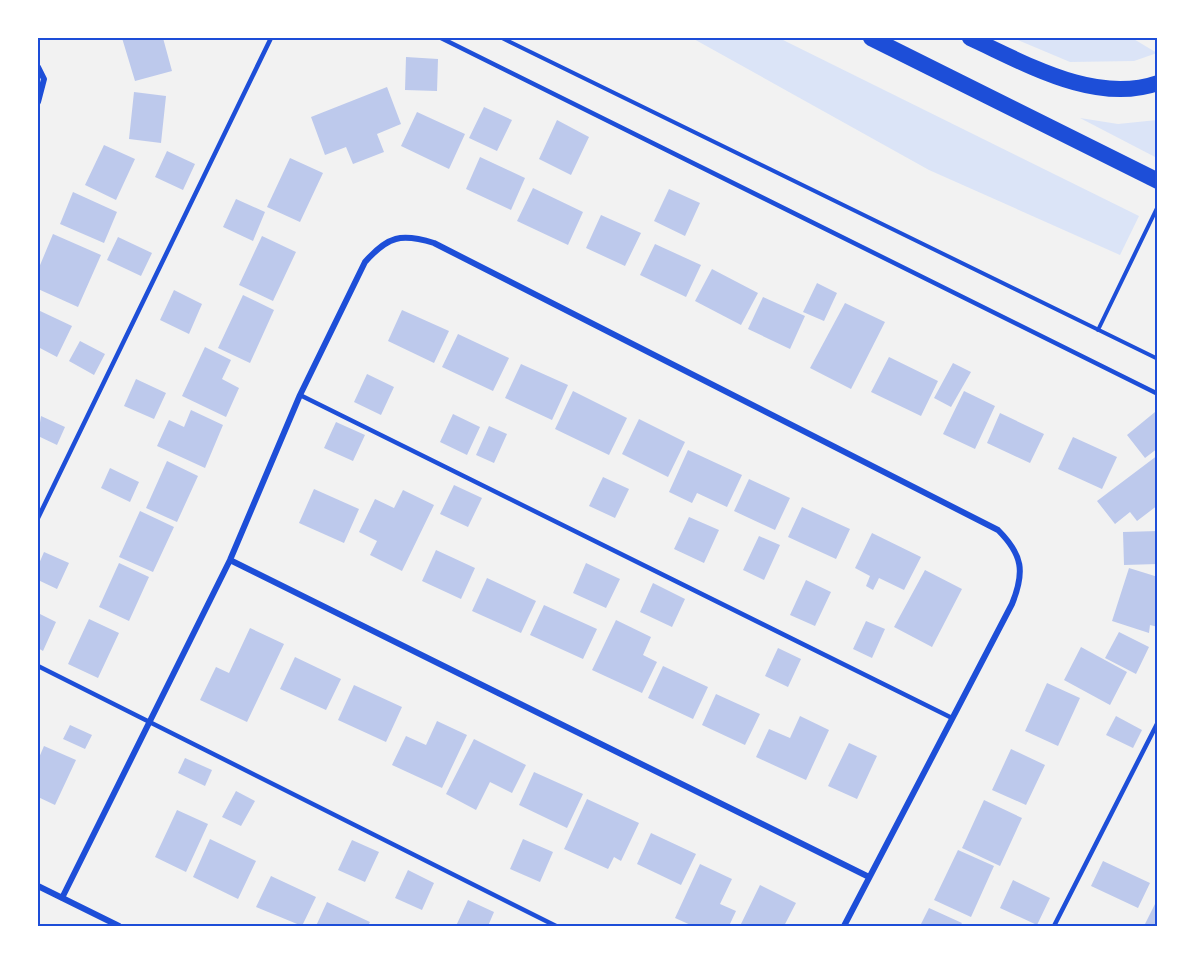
<svg xmlns="http://www.w3.org/2000/svg" width="1195" height="964" viewBox="0 0 1195 964" font-family="'Public Sans',sans-serif">
  <rect width="100%" height="100%" fill="#f2f2f2"/>
  <!-- green -->
  <path fill="#dbe4f7" d="M692,38H779L1139,216L1120,255L929,170Z
    M1013,38H1132L1157,53L1134,61L1070,62Z
    M1080,118L1118,124L1157,120V158Z"/>
  <!-- building -->
  <path fill="#bdc9ec" d="M122,38H163L172,71L135,81Z
    M406,57L438,59L437,91L405,90Z
    M387,87L401,124L377,134L384,152L353,164L346,147L325,155L311,117Z
    M134,92L166,96L161,143L129,139Z
    M484,107L512,120L497,151L469,138Z
    M417,112L465,134L449,169L401,146Z
    M557,120L589,137L571,175L539,159Z
    M104,145L135,159L116,200L85,185Z
    M167,151L195,164L183,190L155,177Z
    M480,157L525,178L511,210L466,189Z
    M290,158L323,173L300,222L267,207Z
    M533,188L583,212L568,245L517,221Z
    M669,189L700,203L685,236L654,221Z
    M73,192L117,212L104,243L60,224Z
    M236,199L265,212L253,241L223,227Z
    M601,215L641,233L625,266L586,248Z
    M53,234L101,255L78,307L38,289V270Z
    M262,236L296,252L273,301L239,285Z
    M118,237L152,253L141,276L107,260Z
    M655,244L701,265L686,297L640,275Z
    M712,269L758,293L741,325L695,301Z
    M817,283L837,293L824,321L803,312Z
    M174,290L202,304L189,334L160,320Z
    M243,295L274,310L250,363L218,348Z
    M763,297L805,316L790,349L748,329Z
    M845,303L885,322L851,389L810,368Z
    M38,310L72,326L57,357L38,347Z
    M402,310L449,331L434,363L388,341Z
    M458,334L509,358L493,391L442,367Z
    M80,341L105,354L94,375L69,361Z
    M205,347L231,360L222,379L239,388L226,417L182,396Z
    M889,357L938,381L921,416L871,392Z
    M953,363L971,372L951,407L934,398Z
    M521,364L568,385L552,420L505,398Z
    M367,374L394,387L381,415L354,402Z
    M136,379L166,393L154,419L124,406Z
    M573,391L627,418L609,455L555,429Z
    M964,391L995,406L975,449L943,434Z
    M191,410L223,425L205,468L157,446L169,420L184,427Z
    M1155,412L1158,448L1145,458L1127,435Z
    M1000,413L1044,434L1030,463L987,443Z
    M453,414L480,427L467,455L440,442Z
    M41,416L65,427L57,445L38,436Z
    M639,419L685,442L668,477L622,454Z
    M336,422L365,435L353,461L324,448Z
    M489,426L507,434L494,463L476,455Z
    M1073,437L1117,457L1102,489L1058,469Z
    M688,450L742,475L727,507L697,493L692,503L669,492Z
    M1158,455V505L1137,521L1130,512L1115,524L1097,501Z
    M167,461L198,476L177,522L146,508Z
    M110,468L139,482L130,502L101,488Z
    M603,477L629,489L615,518L589,506Z
    M749,479L790,498L775,530L734,511Z
    M454,485L482,498L468,527L440,514Z
    M314,489L359,509L344,543L299,523Z
    M403,490L434,505L402,571L370,555L377,541L359,532L375,499L394,508Z
    M802,507L850,529L836,559L788,537Z
    M140,511L174,527L153,572L119,557Z
    M689,517L719,530L704,563L674,549Z
    M1158,531V564L1124,565L1123,532Z
    M872,533L921,557L904,590L879,578L873,590L866,586L870,576L855,568Z
    M759,536L780,545L764,580L743,570Z
    M436,550L475,568L461,599L422,581Z
    M44,552L69,563L57,589L38,580V566Z
    M119,563L149,577L129,621L99,607Z
    M586,563L620,579L606,608L573,593Z
    M1129,568L1158,577L1155,604H1158V627L1150,625L1149,633L1112,621Z
    M925,570L962,589L932,647L894,627Z
    M487,578L536,601L521,633L472,611Z
    M806,580L831,592L815,626L790,615Z
    M653,583L685,599L672,627L640,612Z
    M544,605L597,629L583,659L530,635Z
    M38,613L56,622L43,651L38,648Z
    M89,619L119,633L98,678L68,664Z
    M616,620L651,637L643,655L657,662L642,693L592,670Z
    M866,621L885,629L872,658L853,649Z
    M250,628L284,644L247,722L200,700L216,667L229,673Z
    M1119,632L1149,647L1136,674L1105,658Z
    M1081,647L1127,672L1110,705L1064,680Z
    M778,648L801,659L788,687L765,676Z
    M295,657L341,679L326,710L280,689Z
    M663,666L708,687L693,719L648,698Z
    M1047,683L1080,698L1058,746L1025,731Z
    M354,685L402,707L386,742L338,720Z
    M716,694L760,714L745,745L702,725Z
    M800,716L829,730L806,780L756,757L769,729L790,738Z
    M1116,716L1142,730L1133,748L1106,735Z
    M437,721L467,735L442,788L392,765L406,736L426,745Z
    M70,725L92,735L85,749L63,739Z
    M474,739L526,765L512,793L490,782L476,810L446,794Z
    M849,743L877,756L857,799L828,786Z
    M44,746L76,760L55,805L38,797V760Z
    M1011,749L1045,765L1026,805L992,790Z
    M185,758L212,770L205,786L178,773Z
    M534,772L583,794L567,828L519,805Z
    M236,791L255,801L241,826L222,817Z
    M587,799L639,823L621,861L614,857L608,869L564,849Z
    M984,800L1022,818L1000,866L962,848Z
    M177,810L208,824L186,872L155,857Z
    M651,833L696,854L681,885L637,864Z
    M210,839L256,861L238,899L193,877Z
    M523,839L553,852L540,882L510,869Z
    M352,840L379,852L365,882L338,870Z
    M958,850L994,866L971,917L934,900Z
    M1103,861L1150,883L1138,908L1091,886Z
    M700,864L732,879L720,904L736,911L729,926H693L675,918Z
    M408,870L434,883L422,910L395,898Z
    M271,876L316,897L302,926L256,907Z
    M1013,880L1050,898L1037,925L1000,908Z
    M760,885L796,903L784,926H740Z
    M468,900L494,912L488,926H456Z
    M327,902L370,922L368,926H316Z
    M1155,904L1158,905V926H1144Z
    M929,908L962,923L960,926H920Z"/>
  <g fill="none" stroke-linecap="round" stroke-linejoin="round">
    <!-- path -->
    <path stroke="#1d4ed8" stroke-width="4" d="M502,38L1158,359
      M1098,330L1158,206"/>
    <!-- service -->
    <path stroke="#1d4ed8" stroke-width="4.5" d="M441,38L1158,394
      M300,395L952,718
      M38,518L271,38
      M38,666L556,926
      M1054,926L1158,722"/>
    <!-- minor -->
    <path stroke="#1d4ed8" stroke-width="6" d="M38,67L44,79L38,102
      M230,560L869,877
      M38,886L119,926
      M62,898L230,560L300,395L365,262C388,236 401,233 434,243L998,530C1023,555 1025,572 1012,604L844,926"/>
    <!-- trunk -->
    <path stroke="#1d4ed8" stroke-width="16" d="M871,38L1158,181
      M970,38C1025,63 1095,105 1158,83"/>
  </g>
  <!-- border -->
  <rect width="1195" height="964" fill="none" stroke="#ffffff" stroke-width="78"/>
  <rect x="39" y="39" width="1117" height="886" fill="none" stroke="#1d4ed8" stroke-width="2"/>
</svg>
